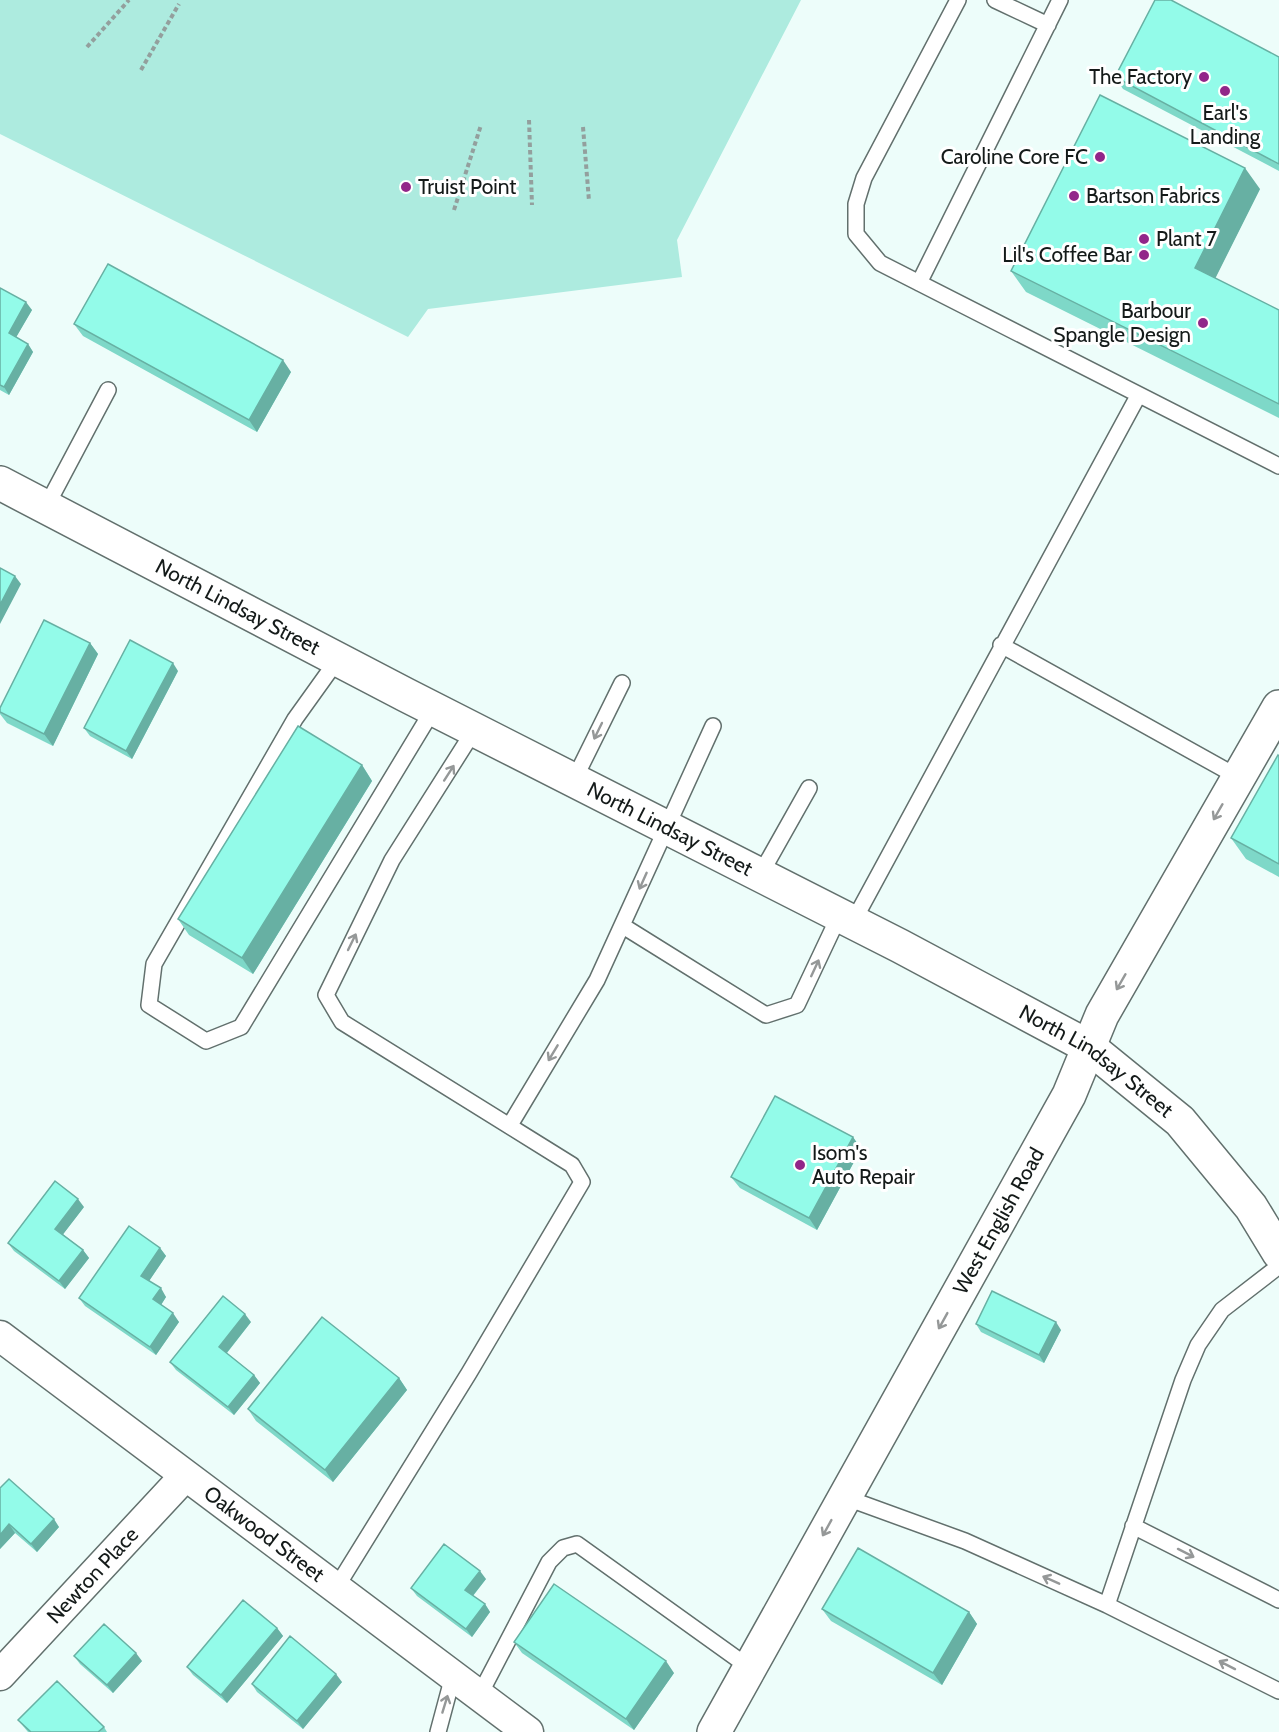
<svg xmlns="http://www.w3.org/2000/svg" width="1279" height="1732" viewBox="0 0 1279 1732" font-family="Cabin,sans-serif">
  <rect width="100%" height="100%" fill="#edfdfa"/>
  <!-- green -->
  <path fill="#adebdf" d="M0,0H801L677,240L682,277L428,309L408,337L0,134Z"/>
  <g fill="none" stroke-linecap="round" stroke-linejoin="round">
    <defs>
      <path id="service" d="M958,0L864,178L856,204V234L880,263L1279,466
        M995,0L1048,25
        M919,283L1060,0
        M46,507L108,390
        M1001,645L1238,777
        M338,659L295,719L154,964L149,1005L206,1041L241,1027L434,708
        M574,780L622,683
        M760,875L809,788
        M853,922L1138,396
        M623,926L766,1015L797,1005L839,916
        M510,1125L597,980L713,726
        M844,1497L965,1541L1107,1605L1279,1691
        M1133,1526L1279,1600
        M336,1588L469,1373L582,1182L572,1165L342,1022L326,995L392,860L475,729
        M1107,1605L1183,1380L1198,1345L1222,1310L1279,1266
        M479,1696L549,1562L563,1548L577,1544L750,1668
        M438,1732L453,1676"/>
      <g id="minor">
        <path id="s1" d="M0,1336L528,1732"/>
        <path id="s2" d="M0,1675L185,1476"/>
      </g>
      <g id="secondary">
        <path id="s3" d="M0,483L406,695L900,946L1089,1047L1180,1121L1251,1207L1279,1253"/>
        <path id="s4" d="M714,1732L1069,1095L1102,1015L1279,707"/>
      </g>
    </defs>
    <!-- service casing -->
    <use href="#service" stroke="#62706d" stroke-width="18"/>
    <!-- minor casing -->
    <use href="#minor" stroke="#62706d" stroke-width="33"/>
    <!-- secondary casing -->
    <use href="#secondary" stroke="#62706d" stroke-width="36"/>
    <!-- path -->
    <path stroke="#939f9d" stroke-width="4" stroke-dasharray="4.5 3" stroke-linecap="butt" d="M87,47L129,0
      M141,70L179,4
      M529,120L532,205
      M583,127L589,201
      M454,210L481,125"/>
    <!-- service -->
    <use href="#service" stroke="#fff" stroke-width="15"/>
    <!-- minor -->
    <use href="#minor" stroke="#fff" stroke-width="30"/>
    <!-- secondary -->
    <use href="#secondary" stroke="#fff" stroke-width="33"/>
  </g>
  <!-- wall -->
  <path fill="#7ed8c8" d="M1279,57V171L1123,89L1115,77Z
    M1260,189L1215,278L1279,310V418L1026,292L1011,271Z
    M0,288L32,310L16,337L28,344L33,352L9,395L0,390Z
    M74,324L291,372L257,432L83,336Z
    M90,643L98,654L53,746L7,723L0,714V708Z
    M178,671L132,759L90,736L84,728Z
    M1279,756V877L1246,859L1231,838Z
    M362,765L372,781L253,974L189,935L178,919Z
    M853,1137L861,1149L817,1230L740,1188L731,1177Z
    M84,1207L63,1234L83,1250L89,1258L65,1289L14,1251L8,1243Z
    M160,1248L166,1256L149,1281L166,1297L161,1305L179,1322L156,1355L85,1306L79,1298Z
    M251,1322L227,1353L254,1375L260,1383L234,1415L176,1370L170,1362Z
    M976,1324L1061,1330L1044,1363L981,1332Z
    M399,1378L407,1390L333,1482L256,1421L248,1409Z
    M0,1488L59,1527L37,1552L15,1533L0,1549Z
    M486,1579L473,1596L485,1604L490,1612L472,1637L417,1596L411,1588Z
    M822,1609L969,1612L977,1624L942,1685L831,1621Z
    M277,1628L283,1636L227,1703L193,1675L187,1667Z
    M514,1642L674,1673L634,1730L522,1653Z
    M74,1656L142,1661L113,1693L80,1664Z
    M342,1682L303,1729L257,1692L252,1684Z
    M18,1720L104,1727L107,1732H28Z"/>
  <!-- shaded-wall -->
  <path fill="#67b0a3" d="M1245,168L1260,189L1210,289L1195,268Z
    M26,302L32,310L14,341L9,333Z
    M28,344L33,352L9,395L4,387Z
    M283,360L291,372L257,432L249,420Z
    M15,576L21,584L0,624V605Z
    M90,643L98,654L53,746L44,734Z
    M173,663L178,671L132,759L126,751Z
    M362,765L372,781L253,974L242,958Z
    M853,1137L861,1149L817,1230L809,1218Z
    M78,1199L84,1207L61,1237L55,1229Z
    M160,1248L166,1256L147,1284L141,1276Z
    M83,1250L89,1258L65,1289L59,1281Z
    M161,1288L166,1297L159,1308L153,1299Z
    M173,1313L179,1322L156,1355L150,1347Z
    M245,1314L251,1322L225,1355L219,1347Z
    M1056,1322L1061,1330L1044,1363L1039,1355Z
    M254,1375L260,1383L234,1415L228,1407Z
    M399,1378L407,1390L333,1482L325,1470Z
    M54,1519L59,1527L37,1552L31,1544Z
    M9,1524L15,1533L0,1549V1535Z
    M480,1571L486,1579L471,1598L465,1590Z
    M485,1604L490,1612L472,1637L466,1629Z
    M969,1612L977,1624L942,1685L933,1673Z
    M277,1628L283,1636L227,1703L221,1695Z
    M136,1653L142,1661L113,1693L107,1685Z
    M666,1661L674,1673L634,1730L626,1719Z
    M336,1674L342,1682L303,1729L297,1721Z"/>
  <!-- building -->
  <path fill="#93fbe9" stroke="#67b0a3" stroke-width="1.5" d="M1155,0H1171L1279,57V164L1115,77Z
    M1100,95L1245,168L1195,268L1279,310V404L1011,271Z
    M108,264L283,360L249,420L74,324Z
    M0,288L26,302L9,333L28,344L4,387L0,385Z
    M0,568L15,576L0,605Z
    M44,620L90,643L44,734L0,712V708Z
    M130,640L173,663L126,751L84,728Z
    M298,726L362,765L242,958L178,919Z
    M1278,755L1279,756V864L1231,838Z
    M775,1096L853,1137L809,1218L731,1177Z
    M55,1181L78,1199L55,1229L83,1250L59,1281L8,1243Z
    M129,1226L160,1248L141,1276L161,1288L153,1299L173,1313L150,1347L79,1298Z
    M992,1291L1056,1322L1039,1355L976,1324Z
    M223,1296L245,1314L219,1347L254,1375L228,1407L170,1362Z
    M322,1317L399,1378L325,1470L248,1409Z
    M9,1479L54,1519L31,1544L9,1524L0,1535V1488Z
    M444,1544L480,1571L465,1590L485,1604L466,1629L411,1588Z
    M858,1548L969,1612L933,1673L822,1609Z
    M554,1584L666,1661L626,1719L514,1642Z
    M243,1600L277,1628L221,1695L187,1667Z
    M104,1624L136,1653L107,1685L74,1656Z
    M290,1636L336,1674L297,1721L252,1684Z
    M57,1681L104,1727L98,1732H31L18,1720Z"/>
  <!-- one-way arrows -->
  <defs><path id="oneway-shaft" d="M-6 0H5M1.5-3L5.5 0L1.5 3" fill="none" stroke-width="1.6" stroke-linecap="round" stroke-linejoin="round" transform="scale(1.5)"/></defs>
  <g stroke="#959898">
    <use href="#oneway-shaft" transform="translate(598 731) rotate(116)"/>
    <use href="#oneway-shaft" transform="translate(449 773) rotate(-57)"/>
    <use href="#oneway-shaft" transform="translate(1218 812) rotate(120)"/>
    <use href="#oneway-shaft" transform="translate(643 881) rotate(114)"/>
    <use href="#oneway-shaft" transform="translate(352 942) rotate(-64)"/>
    <use href="#oneway-shaft" transform="translate(815 968) rotate(-65)"/>
    <use href="#oneway-shaft" transform="translate(1121 982) rotate(120)"/>
    <use href="#oneway-shaft" transform="translate(553 1053) rotate(121)"/>
    <use href="#oneway-shaft" transform="translate(943 1321) rotate(119)"/>
    <use href="#oneway-shaft" transform="translate(827 1528) rotate(119)"/>
    <use href="#oneway-shaft" transform="translate(1186 1553) rotate(27)"/>
    <use href="#oneway-shaft" transform="translate(1051 1580) rotate(-156)"/>
    <use href="#oneway-shaft" transform="translate(1227 1665) rotate(-153)"/>
    <use href="#oneway-shaft" transform="translate(445 1704) rotate(-73)"/>
  </g>
  <!-- markers -->
  <g fill="#922689" stroke="#fff" stroke-width="2">
    <circle cx="1204" cy="77" r="6"/>
    <circle cx="1225" cy="91" r="6"/>
    <circle cx="1100" cy="157" r="6"/>
    <circle cx="406" cy="187" r="6"/>
    <circle cx="1074" cy="196" r="6"/>
    <circle cx="1144" cy="239" r="6"/>
    <circle cx="1144" cy="255" r="6"/>
    <circle cx="1203" cy="323" r="6"/>
    <circle cx="800" cy="1165" r="6"/>
  </g>
  <g text-anchor="middle" stroke-width="6" stroke-linejoin="round" paint-order="stroke">
    <!-- poi labels -->
    <g font-size="21" fill="#141a19" stroke="#fff" text-anchor="end">
      <text x="1192" y="84">The Factory</text>
      <text x="1225" y="120" text-anchor="middle">Earl's<tspan x="1225" dy="24">Landing</tspan></text>
      <text x="1088" y="164">Caroline Core FC</text>
      <text x="418" y="194" text-anchor="start">Truist Point</text>
      <text x="1086" y="203" text-anchor="start">Bartson Fabrics</text>
      <text x="1156" y="246" text-anchor="start">Plant 7</text>
      <text x="1132" y="262">Lil's Coffee Bar</text>
      <text x="1191" y="318">Barbour<tspan x="1191" dy="24">Spangle Design</tspan></text>
      <text x="812" y="1160" text-anchor="start">Isom's<tspan x="812" dy="24">Auto Repair</tspan></text>
    </g>
    <!-- street labels -->
    <g font-size="21" fill="#141a19" stroke="#fff">
      <text dy="7" stroke="none"><textPath href="#s3" startOffset="268">North Lindsay Street</textPath></text>
      <text dy="7" stroke="none"><textPath href="#s3" startOffset="754">North Lindsay Street</textPath></text>
      <text dy="7" stroke="none"><textPath href="#s3" startOffset="1240">North Lindsay Street</textPath></text>
      <text dy="7" stroke="none"><textPath href="#s4" startOffset="585">West English Road</textPath></text>
      <text dy="7" stroke="none"><textPath href="#s1" startOffset="330">Oakwood Street</textPath></text>
      <text dy="7" stroke="none"><textPath href="#s2" startOffset="136">Newton Place</textPath></text>
    </g>
  </g>
</svg>
